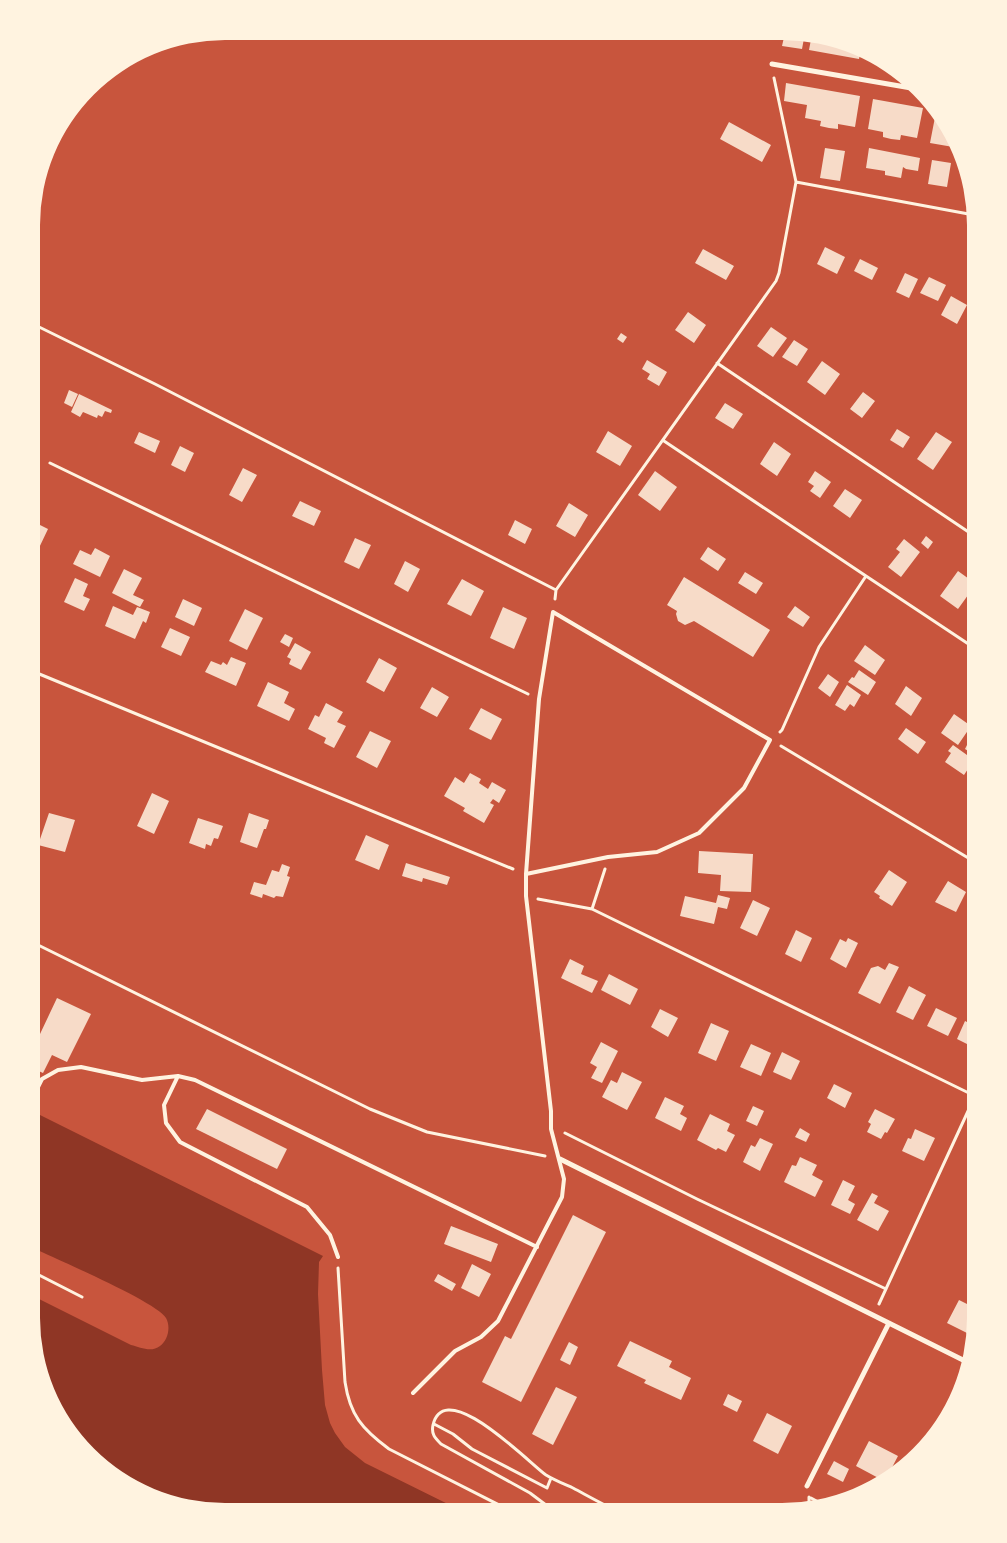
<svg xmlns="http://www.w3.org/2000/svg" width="1007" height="1543" viewBox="0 0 1007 1543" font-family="Rubik,sans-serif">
  <rect width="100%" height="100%" fill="#c8553d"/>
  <!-- water -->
  <path fill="#8f3625" d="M40,1115L323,1256L319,1262L318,1294L322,1370L325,1405L330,1423L335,1433L345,1447L365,1463L462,1511L200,1510L151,1497L107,1472L72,1436L46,1392L31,1318V1295L131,1345C140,1347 151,1353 160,1346C168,1340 171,1327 166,1318C157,1302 54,1258 31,1247L32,1132Z"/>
  <!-- building -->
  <path fill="#f7dbc8" d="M785,33H805L802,49L782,46Z
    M812,34L856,46L861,49L859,59L809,50Z
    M786,83L860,96L855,127L838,124V129L829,128L820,126L821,121L805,118L807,105L784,101Z
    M873,99L923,108L917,138L901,135L900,140L891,139L883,137V132L868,129Z
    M936,112L939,113L959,148L930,143Z
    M729,122L771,145L762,162L720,139Z
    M825,148L845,151L840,181L820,178Z
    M869,148L920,158L918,171L906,169L903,167L901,178L885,175V171L866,168Z
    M932,160L951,163L947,187L928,184Z
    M825,247L845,257L837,274L817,264Z
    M703,249L734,266L726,280L695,263Z
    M860,259L878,268L872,280L854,271Z
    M905,273L918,279L909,298L896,292Z
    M929,277L946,285L938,301L920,293Z
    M951,296L967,305L957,324L941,315Z
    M688,312L706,325L694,343L675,330Z
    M771,327L787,338L773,357L757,346Z
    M621,333L627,337L623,343L617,339Z
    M794,340L808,349L797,366L782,357Z
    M647,360L667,372L659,386L647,379L650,374L642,369Z
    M822,361L840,374L825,395L807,382Z
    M69,390L78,394L72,407L64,403Z
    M863,392L875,401L862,418L850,409Z
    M79,394L112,410L111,413L105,411L102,417L98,415L97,418L83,412L80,417L71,412Z
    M725,403L743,414L733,429L715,418Z
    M897,429L910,437L903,448L890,440Z
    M608,431L632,446L620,466L596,452Z
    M139,432L160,441L155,453L134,443Z
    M936,432L952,442L933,470L917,459Z
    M774,442L791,454L777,476L760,464Z
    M180,446L194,453L185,472L171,465Z
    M243,468L257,475L242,502L229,495Z
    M655,471L677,487L660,511L638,495Z
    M815,471L831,482L820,498L810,491L814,486L808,482Z
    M845,489L862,500L850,518L833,506Z
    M300,501L321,511L314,526L292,516Z
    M569,503L588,515L575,537L556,526Z
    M515,520L532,529L525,544L508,535Z
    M32,521L48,529L38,550L32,547Z
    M926,536L933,542L928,549L921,543Z
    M355,538L371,545L359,569L344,562Z
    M904,539L920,552L901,577L888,567L900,552L896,549Z
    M708,547L726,559L718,571L700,559Z
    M95,548L110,556L100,577L73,564L80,550L91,555Z
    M405,561L420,569L408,592L394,584Z
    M124,569L142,578L133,595L144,600L140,607L112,593Z
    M958,571L976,584L958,609L940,596Z
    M745,572L763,583L756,594L738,583Z
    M684,577L770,630L753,657L694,621L685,625L678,621L676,614L677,611L667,605Z
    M75,578L88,584L83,596L90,599L84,611L64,602Z
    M462,579L484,591L471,616L447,604Z
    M183,599L202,608L194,626L175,617Z
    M113,606L133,615L137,607L150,612L146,623L143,621L135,639L105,626Z
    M795,606L810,617L803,627L787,617Z
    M503,607L527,618L514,649L490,638Z
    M245,609L263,618L247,650L229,641Z
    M170,628L190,637L181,656L161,647Z
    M285,634L293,638L289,647L280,642Z
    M295,643L311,652L301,670L289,664L291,659L287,657Z
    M865,645L885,660L875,675L854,661Z
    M231,657L246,663L236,686L205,672L211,661L221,665L223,662L227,665Z
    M379,658L397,668L384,692L366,682Z
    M859,670L876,682L868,695L848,682L852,677L854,678Z
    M828,674L839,682L830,697L818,688Z
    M268,682L289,692L284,703L295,709L289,721L257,706Z
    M847,685L861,695L854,707L850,704L845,711L835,705Z
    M906,686L922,698L911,716L895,704Z
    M432,687L449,697L437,717L420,708Z
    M326,703L343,712L337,722L346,726L334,748L324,743L326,738L308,729L315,715L319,717Z
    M481,708L502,719L491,740L469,729Z
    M954,714L971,726L958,745L941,733Z
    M906,728L926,742L918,754L898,739Z
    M370,731L391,741L377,768L356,757Z
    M976,735V756L965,749L969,741L971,742Z
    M953,745L974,760L964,775L945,762L951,753L948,751Z
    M470,773L481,779L479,783L488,789L492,782L506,790L499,803L493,799L490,803L494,805L484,823L463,811L465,808L444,796L455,777L464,783Z
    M152,793L169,801L154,834L137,826Z
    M49,813L75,820L65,852L38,845Z
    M249,813L269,820L266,829H264L257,848L240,842Z
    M198,818L223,826L218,839L214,838L211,846L206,844L205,849L189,843Z
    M366,835L389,845L379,870L355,860Z
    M699,851L753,854L751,892L720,891L721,875L698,873Z
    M406,863L450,877L447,885L423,878L422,882L402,876Z
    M282,864L290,867L287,876L290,877L283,897L276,896L274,898L263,894L262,898L250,894L254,882L266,885L272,870L279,872Z
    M889,870L907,882L892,906L879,898L880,896L874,892Z
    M948,881L966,892L956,912L935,902Z
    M718,895L730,898L727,909L718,907L714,924L680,916L685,896L716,903Z
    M753,900L770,908L757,936L740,928Z
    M796,930L812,938L801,962L785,954Z
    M848,938L858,943L846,968L830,959L840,939L846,942Z
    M570,959L584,966L581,974L598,981L592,993L561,978Z
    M889,963L899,967L880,1004L858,993L871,968L878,966L885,970Z
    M609,974L638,989L630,1005L601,990Z
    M909,986L926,995L913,1020L896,1012Z
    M57,998L91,1014L67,1062L52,1055L43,1073L32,1068V1051Z
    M936,1008L957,1018L948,1036L927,1026Z
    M660,1009L678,1018L668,1037L651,1027Z
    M965,1021L975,1026V1048L957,1039Z
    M711,1023L729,1031L716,1061L698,1053Z
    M601,1042L618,1051L602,1083L591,1078L597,1067L590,1063Z
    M751,1044L771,1053L761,1076L740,1067Z
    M782,1052L800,1061L791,1080L773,1072Z
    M622,1072L642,1082L627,1110L602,1097L611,1080L617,1083Z
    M834,1084L852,1093L845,1108L827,1098Z
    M665,1097L684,1106L680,1114L687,1118L681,1131L655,1118Z
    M753,1106L764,1111L757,1126L746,1121Z
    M207,1109L287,1149L277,1169L196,1129Z
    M875,1109L895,1119L887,1133L885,1132L881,1139L867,1132L871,1124L868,1122Z
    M710,1114L730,1124L727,1131L735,1135L726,1152L718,1148L716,1150L697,1140Z
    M800,1128L810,1134L806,1142L795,1137Z
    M915,1129L935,1138L924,1161L902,1151L908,1138L911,1139Z
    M760,1138L773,1144L760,1171L743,1162L751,1145L755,1147Z
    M800,1157L817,1165L812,1175L823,1181L815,1197L784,1182L792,1165L796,1166Z
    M843,1180L855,1186L848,1200L855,1204L850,1214L831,1205Z
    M872,1193L878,1196L874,1203L889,1211L878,1231L857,1220Z
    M573,1215L606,1232L521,1402L482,1382L505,1336L511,1339Z
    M451,1226L498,1244L491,1262L444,1244Z
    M472,1264L491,1274L479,1297L461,1288Z
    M438,1274L456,1284L452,1291L434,1281Z
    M959,1300L975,1308V1331L973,1336L947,1323Z
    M630,1341L672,1361L669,1367L691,1378L681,1400L644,1383L646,1380L617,1366Z
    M569,1342L578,1347L570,1365L560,1360Z
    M556,1387L577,1397L553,1445L532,1434Z
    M728,1394L742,1401L737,1412L723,1405Z
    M767,1413L792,1426L778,1454L753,1441Z
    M869,1441L898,1456L886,1479L884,1481L856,1466Z
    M834,1461L849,1469L843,1482L827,1474Z"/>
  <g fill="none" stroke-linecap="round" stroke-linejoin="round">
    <!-- path -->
    <path stroke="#fff3e0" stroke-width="3" d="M796,182L974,215
      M33,324L155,384L556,590
      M717,363L976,537
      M664,441L866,576
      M50,463L528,694
      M555,599L556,590L776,281L779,273L796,182L774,78
      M32,671L513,869
      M780,732L782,730L819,647L866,576L976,649
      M781,746L975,862
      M538,899L592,909L975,1096
      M592,909L605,869
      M32,942L370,1109L427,1132L545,1156
      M565,1133L697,1199L886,1289
      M338,1268L345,1382C350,1415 362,1429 389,1449L511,1511
      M31,1271L82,1297
      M879,1304L975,1096
      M434,1424L453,1434L472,1449L547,1488L551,1478
      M811,1498L822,1504
      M809,1506V1497
      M554,1511L530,1493L441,1444C435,1438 431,1434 433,1425C445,1375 531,1465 546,1475C554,1480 564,1484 573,1488C588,1496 602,1504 617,1511"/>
    <!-- service -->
    <path stroke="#fff3e0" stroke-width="4" d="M178,1076L164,1105L166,1123L180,1142L307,1207L330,1235L338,1257
      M32,1099L42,1079L58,1070L81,1067L142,1080L178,1076L195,1080L537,1247
      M413,1393L455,1351L481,1337L498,1321L562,1197L564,1179L551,1129V1111L526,896V874L539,699L553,612L770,740L744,788L699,833L657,852L608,857L526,874"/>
    <!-- minor -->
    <path stroke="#fff3e0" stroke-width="5" d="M772,64L917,89
      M560,1159L969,1363
      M807,1486L889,1323"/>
  </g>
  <!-- crop -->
  <path d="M0 0H1007V1543H0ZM225 40H782A185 185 0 0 1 967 225V1318A185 185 0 0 1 782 1503H225A185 185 0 0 1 40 1318V225A185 185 0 0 1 225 40Z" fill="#fff3e0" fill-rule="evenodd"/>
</svg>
